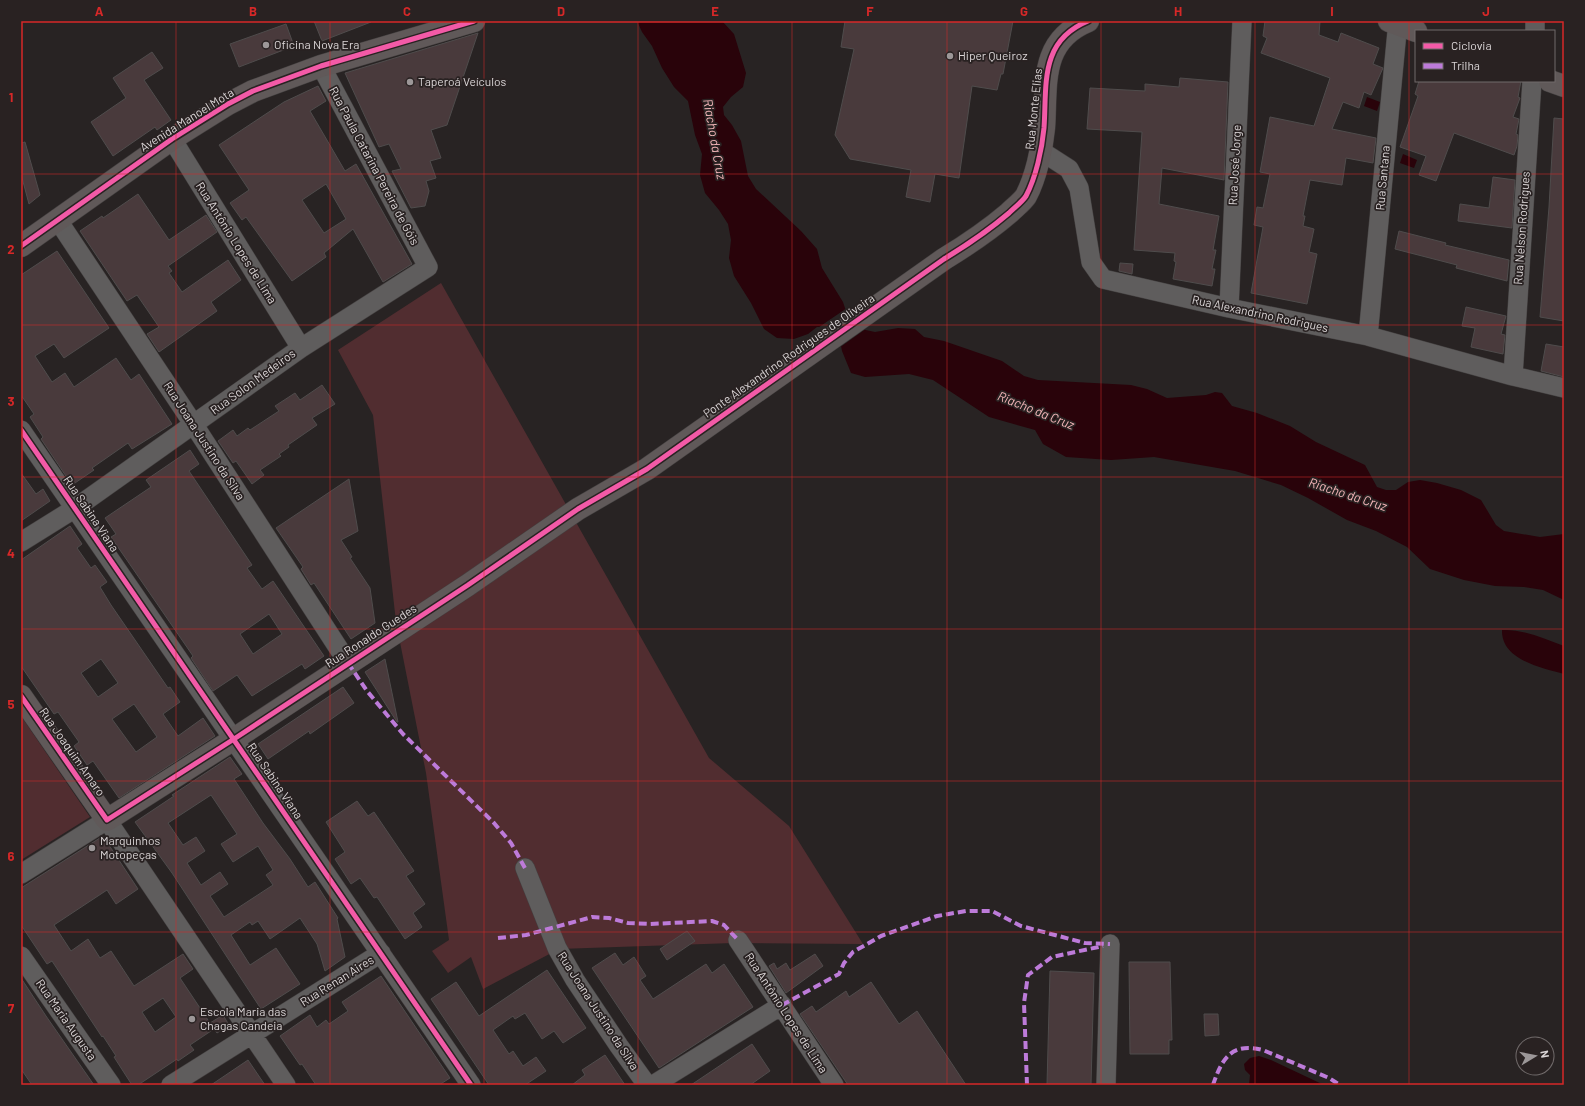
<svg xmlns="http://www.w3.org/2000/svg" width="1585" height="1106" viewBox="0 0 1585 1106" font-family="Barlow,sans-serif">
  <rect width="100%" height="100%" fill="#282323"/>
  <!-- green -->
  <path fill="#512d30" d="M441,283L709,758L789,826L863,944L733,943L559,949L483,989L471,957L448,973L432,951L449,940L426,773L396,622L373,415L338,350Z
    M21,716L90,817L21,860Z"/>
  <!-- water -->
  <path fill="#29030a" d="M637,21H722L734,34L746,73L743,87L731,97L723,107L724,115L732,125L741,141L748,176L756,189L801,231L817,249L822,268L843,302L848,317L861,329L875,332L898,328L915,329L924,337L944,341L1002,361L1024,376L1038,380L1131,385L1147,389L1167,398L1206,395L1215,392L1222,393L1232,406L1257,413L1290,426L1316,442L1365,465L1377,487L1386,490H1396L1408,482L1420,480L1437,483L1461,490L1481,500L1496,525L1504,531L1540,537L1564,534V600L1543,590L1524,587L1495,586L1464,580L1430,569L1407,547L1376,531L1347,520L1308,498L1281,485L1235,471L1154,457L1111,460L1066,457L1043,444L1035,430L989,417L933,380L909,374L865,377L851,373L842,351L840,341L834,327H817L808,334L794,339L777,338L764,329L751,303L734,276L729,258L731,240L728,224L719,210L705,193L700,175L702,154L695,135L688,101L674,87L662,68L652,46L642,32Z
    M1367,97L1380,102L1377,111L1364,106Z
    M1403,154L1417,160L1414,168L1400,163Z
    M1502,630C1524,629 1544,639 1564,646V674C1542,668 1501,660 1502,630Z
    M1259,1056L1271,1060L1324,1085H1249L1250,1075L1245,1070L1244,1064L1250,1058Z"/>
  <!-- pier -->
  <path fill="#282323" d="M847,308L850,316L862,327L867,328L839,348L838,342L833,329H818L809,336L803,338Z"/>
  <!-- building -->
  <path fill="#493a3c" stroke="#4f4c4c" fill-rule="evenodd" d="M314,21H371V22L322,41Z
    M845,21H1013L1003,74H1001L997,90L972,86L959,178L935,174L930,202L906,197L911,170L850,159L835,135L854,49L841,47Z
    M1265,21H1320L1319,35L1338,42L1341,33L1379,48L1373,64L1383,68L1371,95L1364,92L1359,108L1343,102L1332,129L1376,138L1373,163L1346,158L1342,185L1310,180L1303,216H1305L1303,226L1314,229L1309,252L1317,254L1307,304L1251,293L1263,227L1254,225L1257,207L1263,208L1270,174L1260,172L1270,117L1314,126L1330,78L1261,53L1267,38L1263,36Z
    M286,24L294,46L239,67L230,44Z
    M478,33L447,125L431,130L441,158L430,161L436,178L426,181L429,191L425,206L411,208L392,171L401,169L389,144L379,147L345,73Z
    M152,52L163,68L144,80L171,120L157,130L155,127L113,156L91,122L126,98L113,78Z
    M1180,78L1228,82L1224,180L1162,168L1159,204L1219,216L1213,250H1216L1212,269H1215L1212,286L1173,279L1176,262L1174,261L1175,253L1134,250L1142,132L1087,129L1090,88L1145,91V84L1179,87Z
    M1419,81H1521L1518,97L1520,98L1513,117L1519,119L1516,134L1518,135L1517,146L1514,155L1454,133L1436,181L1419,175L1426,156L1400,147L1418,96L1415,94Z
    M318,86L326,101L310,111L345,171L356,164L412,264L383,282L353,229L324,253L326,257L292,281L246,217L242,220L230,203L249,190L219,145L284,102ZM326,184L346,219L324,233L302,200Z
    M1554,118L1564,119V321L1540,317L1549,207Z
    M25,142L40,195L29,204L21,174V143Z
    M1493,177L1515,180L1512,228L1458,221L1460,204L1489,208Z
    M138,194L169,240L206,215L217,232L168,266L172,271L169,273L182,292L228,260L241,280L211,302L217,311L159,352L147,334L159,327L137,295L127,301L80,231L102,216L103,218Z
    M1399,231L1446,243L1445,245L1509,260L1507,281L1456,268L1457,265L1395,249Z
    M57,251L109,328L64,358L54,344L35,356L52,382L65,373L74,387L116,358L131,380L139,374L172,424L132,449L128,443L92,468L94,470L72,485L41,439L43,437L30,417L34,414L21,395V275Z
    M1120,263L1133,264L1132,274L1119,271Z
    M1466,307L1506,316L1501,334L1505,335L1503,354L1471,347L1475,328L1462,326Z
    M1546,344L1564,347V377L1541,371Z
    M322,385L335,404L312,418L317,425L288,445L289,447L279,454L281,456L260,470L264,475L252,484L236,461L233,463L218,441L233,430L237,436L248,428L250,430L279,411L275,406L295,393L300,400Z
    M190,450L199,464L189,471L252,565L247,568L262,589L273,581L324,656L305,669L302,664L252,696L237,675L213,691L191,658L193,656L111,537L116,534L105,518L151,487L146,480ZM269,614L282,634L253,654L240,634Z
    M21,473L36,494L43,489L50,501L21,521Z
    M349,479L358,531L341,540L352,557L350,558L370,588L375,623L351,639L314,583L311,585L301,569L303,567L276,528Z
    M70,526L82,544L77,548L91,568L95,565L107,582L100,587L111,605L168,688L170,687L180,702L163,714L178,736L203,718L215,736L119,798L93,761L87,765L74,746L79,742L58,712L54,714L21,666V560ZM101,659L118,683L98,697L81,673ZM134,704L157,737L136,752L112,719Z
    M385,659L398,722H397L365,672Z
    M343,687L354,703L310,734L309,731L268,759L258,744Z
    M230,757L242,774L234,779L263,823L290,859L308,887L315,882L338,918L337,919L345,957L325,971L317,944L300,918L270,939L258,921L252,925L250,922L231,935L250,965L276,948L300,984L261,1009L172,873L135,822L174,796L172,795ZM211,795L237,834L221,844L233,862L258,846L273,870L266,875L273,885L224,917L210,896L228,884L220,872L201,885L187,863L205,851L196,837L183,845L168,823Z
    M357,801L368,816L374,812L414,871L406,876L425,904L413,913L422,927L405,939L377,897L374,898L360,878L351,884L335,859L345,852L326,822Z
    M103,836L138,889L116,904L107,890L54,925L71,951L88,939L100,958L111,951L134,986L183,954L193,969L180,978L214,1029L190,1045L194,1050L178,1061L177,1059L138,1085H132L114,1057L116,1056L103,1036L102,1037L52,961L47,964L21,925V888ZM163,998L176,1017L155,1032L142,1012Z
    M687,931L695,941L667,960L660,949Z
    M615,953L623,965L634,957L646,976L640,980L653,999L706,964L712,973L724,964L753,1007L659,1068L592,968Z
    M815,954L823,966L786,993L769,966L774,963L777,969L786,963L790,970Z
    M1129,962H1170L1172,1040H1169V1054H1130Z
    M547,970L586,1028L563,1043L554,1031L542,1039L525,1013L515,1019L513,1016L493,1030L509,1054L513,1051L523,1066L536,1057L546,1071L525,1085H489L431,999L456,982L479,1016Z
    M1050,971L1094,973L1091,1085H1047Z
    M381,976L450,1078L439,1085H316L302,1064L300,1065L280,1036L310,1015L317,1027L326,1020L329,1024L348,1011L342,1002Z
    M21,978L46,1016L94,1085H32L21,1069Z
    M871,982L899,1024L917,1011L966,1085H848L800,1014L812,1006L816,1012L846,991L849,997Z
    M1204,1014H1218L1219,1035L1205,1036Z
    M223,1015L229,1025L217,1033L210,1023Z
    M752,1044L770,1071L750,1085H691Z
    M605,1055L625,1085H572L585,1075L582,1070Z
    M248,1060L265,1085H211Z"/>
  <g fill="none" stroke-linecap="round" stroke-linejoin="round">
    <defs>
      <path id="minor" d="M1535,31V21
        M172,139L301,348
        M1041,151L1069,169L1079,188L1091,262L1103,279L1229,308L1368,336L1513,376L1564,388
        M57,219L194,425L348,663
        M1229,308L1242,21
        M1368,336L1398,21
        M1513,376L1532,81
        M21,430L471,1085
        M21,542L74,509L301,348L428,267L321,66
        M525,868L557,948L575,980L619,1046L647,1085
        M21,874L107,820L286,1085
        M738,940L834,1085
        M21,956L111,1085
        M171,1085L381,953
        M653,1085L782,1005
        M1106,1085L1110,944"/>
      <path id="major" d="M1389,21L1416,31
        M1550,81L1564,86
        M21,246L172,139L228,104L253,91L321,66L474,21
        M21,696L107,820L234,739L468,585L578,509L647,469L944,259C967,245 988,231 1009,213C1014,208 1022,202 1026,196C1036,177 1042,149 1044,128C1047,85 1039,41 1088,21"/>
    </defs>
    <!-- minor casing -->
    <use href="#minor" stroke="#444141" stroke-width="20"/>
    <!-- major casing -->
    <use href="#major" stroke="#444141" stroke-width="23"/>
    <!-- minor -->
    <use href="#minor" stroke="#5f5d5d" stroke-width="19"/>
    <!-- major -->
    <use href="#major" stroke="#605959" stroke-width="22"/>
    <!-- quiet -->
    <path stroke="#bd7bd9" stroke-width="4" stroke-dasharray="8 4" stroke-linecap="butt" d="M348,663L367,691L403,734L494,823L511,843L525,868
      M498,938L526,935L592,917L609,918L628,923L650,924L712,921L724,925L738,940
      M782,1005L839,974L844,963L853,952L881,936L937,916L966,911H992L1021,926L1085,943L1110,944
      M1027,1085L1024,1003L1028,975L1052,957L1103,946
      M1213,1085C1222,1058 1232,1042 1263,1050L1329,1078L1340,1085"/>
    <defs>
      <path id="cycleway" d="M21,246L172,139L228,104L253,91L321,66L474,21
        M21,430L471,1085
        M21,696L107,820L234,739L468,585L578,509L647,469L944,259C967,245 988,231 1009,213C1014,208 1022,202 1026,196C1036,177 1042,149 1044,128C1047,85 1039,41 1088,21"/>
    </defs>
    <!-- cycleway casing -->
    <use href="#cycleway" stroke="#292222" stroke-width="8"/>
    <!-- cycleway -->
    <use href="#cycleway" stroke="#f35aa7" stroke-width="5"/>
  </g>
  <!-- grid -->
  <path fill="none" stroke="#d62828" stroke-width="1" stroke-opacity="0.55" d="M176,21V1085M330,21V1085M484,21V1085M638,21V1085M792,21V1085M947,21V1085M1101,21V1085M1255,21V1085M1409,21V1085M21,174H1564M21,325H1564M21,477H1564M21,629H1564M21,781H1564M21,932H1564"/>
  <!-- markers -->
  <g fill="#9c9798" stroke="#292222" stroke-width="1.5">
    <circle cx="266" cy="45" r="4"/>
    <circle cx="950" cy="56" r="4"/>
    <circle cx="410" cy="82" r="4"/>
    <circle cx="92" cy="848" r="4"/>
    <circle cx="192" cy="1019" r="4"/>
  </g>
  <g text-anchor="middle" stroke-width="3.5" stroke-linejoin="round" paint-order="stroke">
    <!-- poi labels -->
    <g font-size="12" fill="#dbd6d7" stroke="#292222" text-anchor="start">
      <text x="274" y="49">Oficina Nova Era</text>
      <text x="958" y="60">Hiper Queiroz</text>
      <text x="418" y="86">Taperoá Veículos</text>
      <text x="100" y="845">Marquinhos<tspan x="100" dy="14">Motopeças</tspan></text>
      <text x="200" y="1016">Escola Maria das<tspan x="200" dy="14">Chagas Candeia</tspan></text>
    </g>
    <!-- street labels -->
    <g font-size="12" fill="#dbd6d7" stroke="#292222">
      <text transform="translate(1034 109) rotate(-84)" y="4">Rua Monte Elias</text>
      <text transform="translate(187 120) rotate(-32)" y="4">Avenida Manoel Mota</text>
      <text transform="translate(1235 165) rotate(-87)" y="4">Rua José Jorge</text>
      <text transform="translate(374 166) rotate(62)" y="4">Rua Paula Catarina Pereira de Góis</text>
      <text transform="translate(1383 178) rotate(-85)" y="4">Rua Santana</text>
      <text transform="translate(1522 228) rotate(-86)" y="4">Rua Nelson Rodrigues</text>
      <text transform="translate(236 243) rotate(58)" y="4">Rua Antônio Lopes de Lima</text>
      <text transform="translate(1260 314) rotate(12)" y="4">Rua Alexandrino Rodrigues</text>
      <text transform="translate(789 356) rotate(-35)" y="4">Ponte Alexandrino Rodrigues de Oliveira</text>
      <text transform="translate(253 382) rotate(-36)" y="4">Rua Solon Medeiros</text>
      <text transform="translate(204 441) rotate(57)" y="4">Rua Joana Justino da Silva</text>
      <text transform="translate(91 514) rotate(56)" y="4">Rua Sabina Viana</text>
      <text transform="translate(371 636) rotate(-33)" y="4">Rua Ronaldo Guedes</text>
      <text transform="translate(72 752) rotate(55)" y="4">Rua Joaquim Amaro</text>
      <text transform="translate(275 781) rotate(56)" y="4">Rua Sabina Viana</text>
      <text transform="translate(337 981) rotate(-32)" y="4">Rua Renan Aires</text>
      <text transform="translate(598 1011) rotate(57)" y="4">Rua Joana Justino da Silva</text>
      <text transform="translate(786 1013) rotate(57)" y="4">Rua Antônio Lopes de Lima</text>
      <text transform="translate(66 1020) rotate(55)" y="4">Rua Maria Augusta</text>
    </g>
    <!-- water labels -->
    <g font-size="13" font-style="italic" fill="#f4b6b9" stroke="#292222">
      <text transform="translate(715 139) rotate(80)" y="5">Riacho da Cruz</text>
      <text transform="translate(1036 410) rotate(22)" y="5">Riacho da Cruz</text>
      <text transform="translate(1348 494) rotate(18)" y="5">Riacho da Cruz</text>
    </g>
  </g>
  <!-- border -->
  <rect width="1585" height="1106" fill="none" stroke="#292222" stroke-width="44"/>
  <!-- legend -->
  <rect x="1415" y="30" width="140" height="52" fill="#292222" stroke="#706a6a"/>
  <rect x="1423" y="43" width="20" height="6" fill="#f35aa7" stroke="#706a6a"/>
  <text x="1451" y="50" font-size="12" fill="#dbd6d7">Ciclovia</text>
  <rect x="1423" y="63" width="20" height="6" fill="#bd7bd9" stroke="#706a6a"/>
  <text x="1451" y="70" font-size="12" fill="#dbd6d7">Trilha</text>
  <!-- north arrow -->
  <g transform="translate(1535 1056) rotate(80)"><circle r="19" fill="#292222" stroke="#706a6a"/>
  <path d="M0-3L7 15L0 10L-7 15Z" fill="#9c9798"/>
  <text y="-6" font-size="11" font-weight="bold" text-anchor="middle" fill="#dbd6d7">N</text>
  </g>
  <rect x="22" y="22" width="1541" height="1062" fill="none" stroke="#d62828" stroke-width="1.5"/>
  <g font-size="13" text-anchor="middle" font-weight="bold" fill="#d62828">
    <text x="99" y="16">A</text>
    <text x="253" y="16">B</text>
    <text x="407" y="16">C</text>
    <text x="561" y="16">D</text>
    <text x="715" y="16">E</text>
    <text x="870" y="16">F</text>
    <text x="1024" y="16">G</text>
    <text x="1178" y="16">H</text>
    <text x="1332" y="16">I</text>
    <text x="1486" y="16">J</text>
    <text x="11" y="102">1</text>
    <text x="11" y="254">2</text>
    <text x="11" y="406">3</text>
    <text x="11" y="558">4</text>
    <text x="11" y="709">5</text>
    <text x="11" y="861">6</text>
    <text x="11" y="1013">7</text>
  </g>
</svg>
